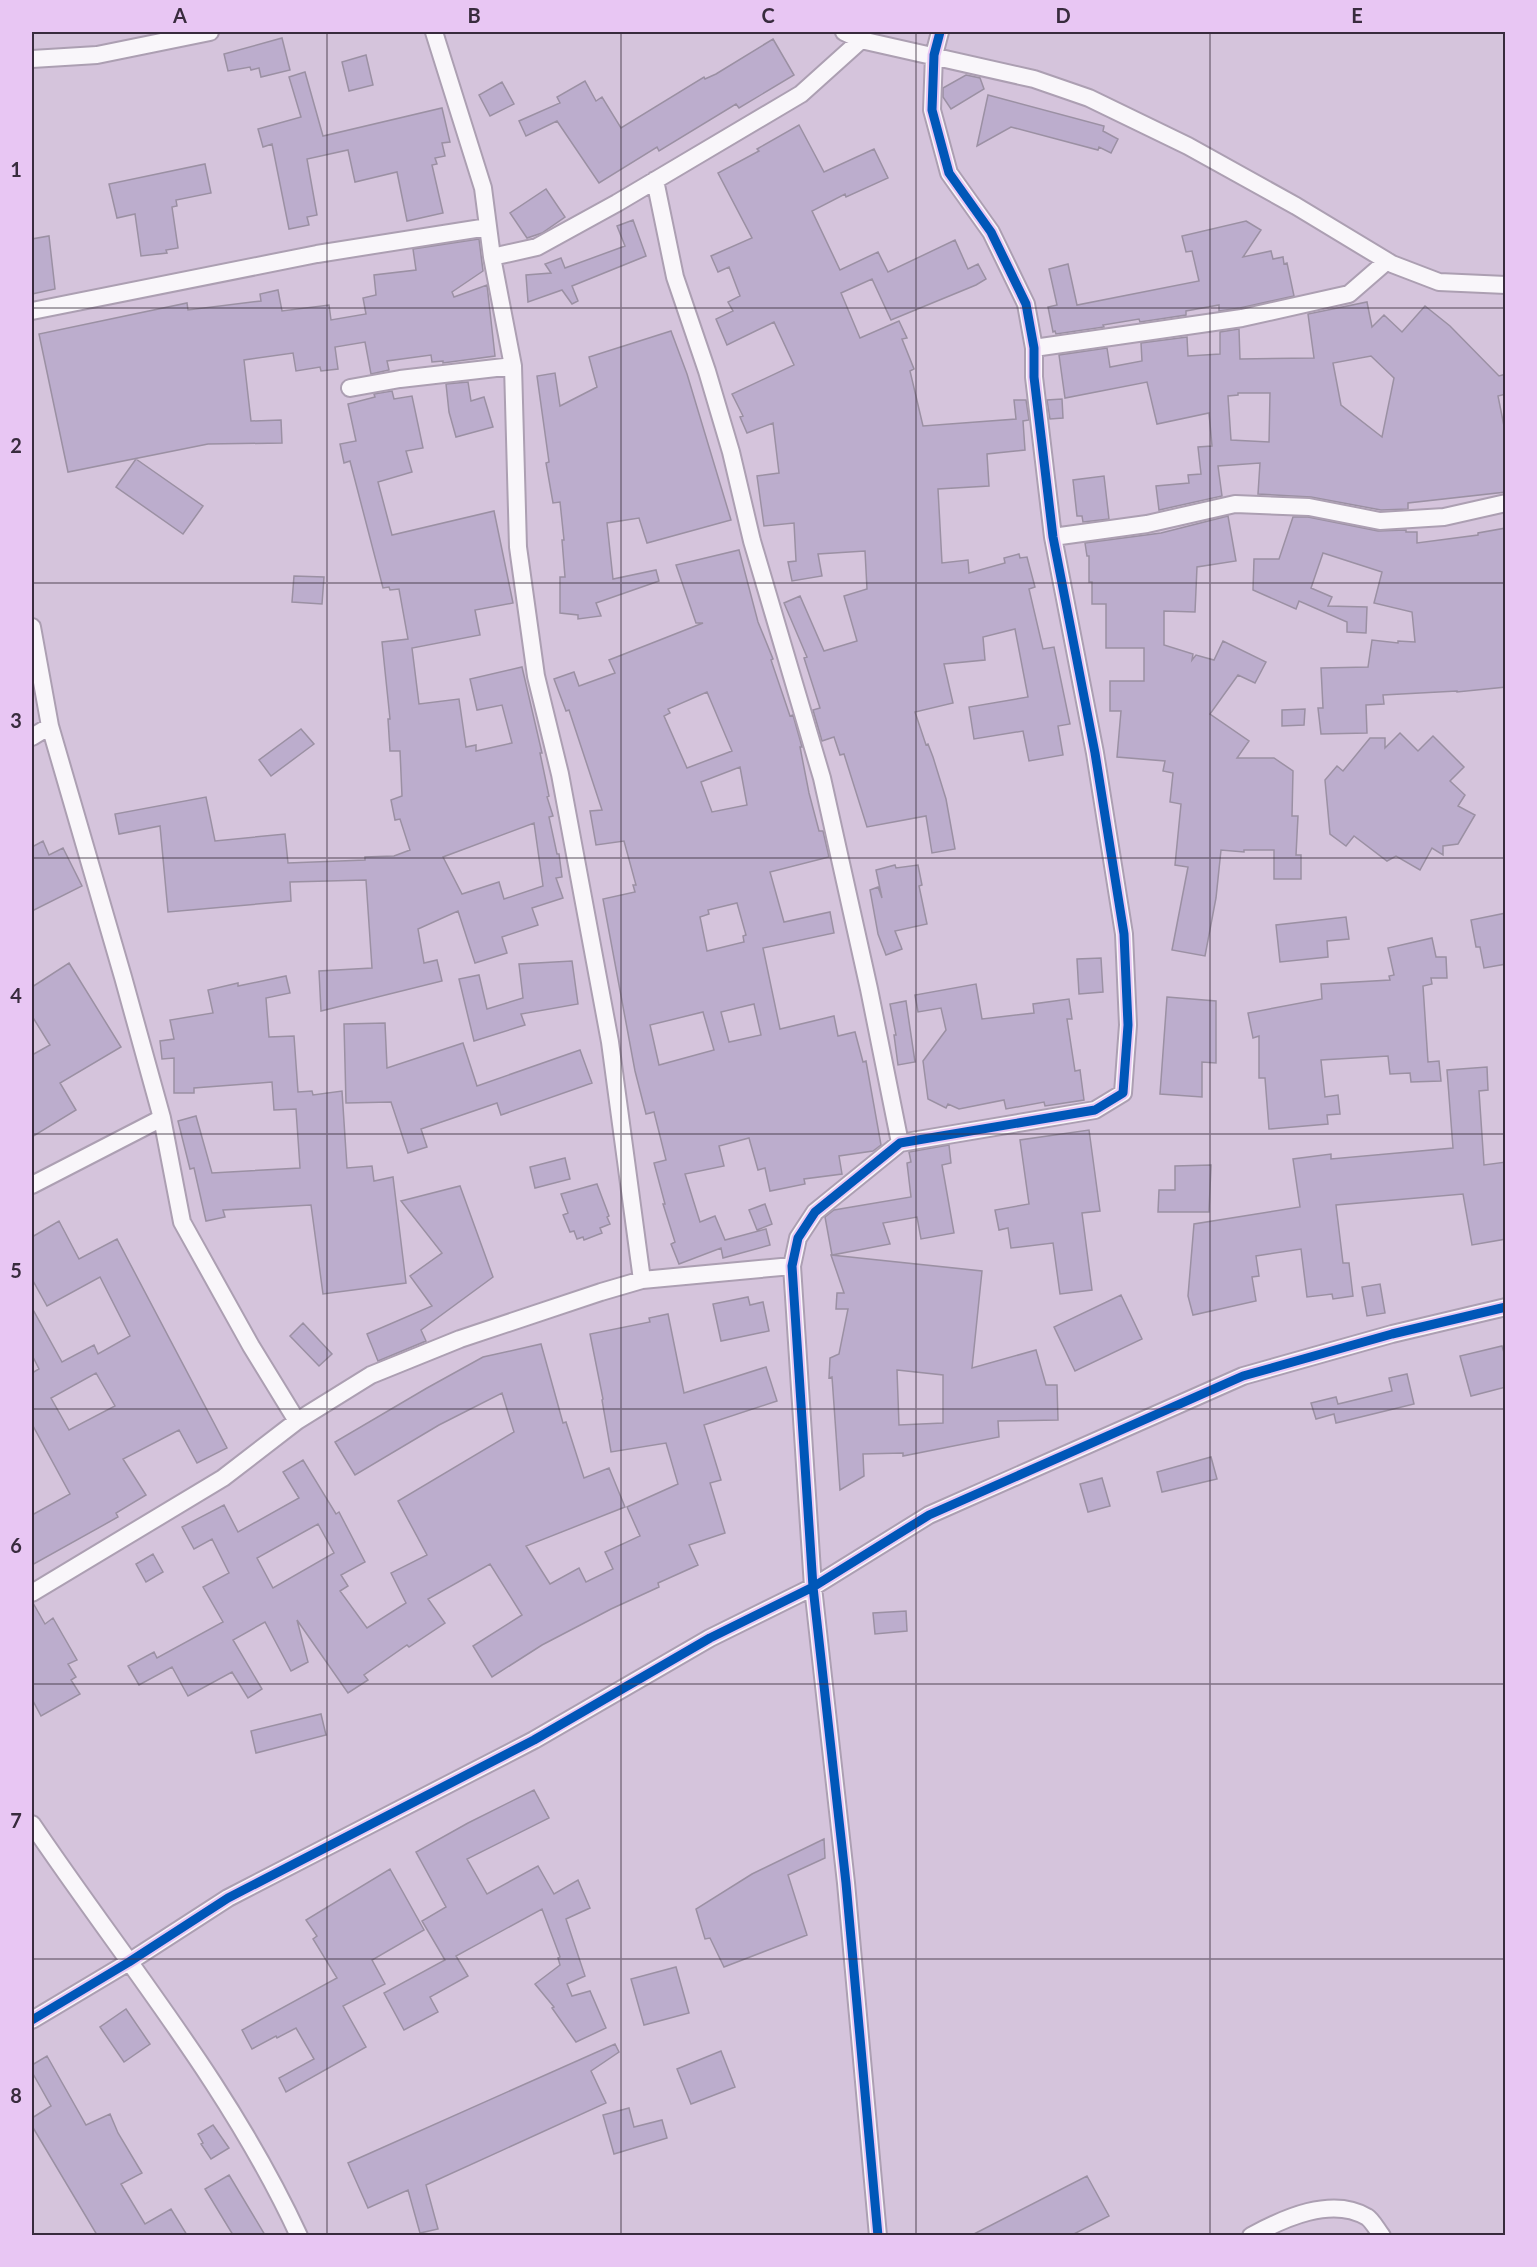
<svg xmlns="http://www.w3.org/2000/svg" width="1537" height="2267" viewBox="0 0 1537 2267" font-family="Lato,sans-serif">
  <rect width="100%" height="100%" fill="#d5c4dc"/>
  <!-- building -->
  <path fill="#bcadcd" stroke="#9b90a3" stroke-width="1.5" fill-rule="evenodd" d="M282,38L290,70L261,77L259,68L251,70L250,67L228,71L224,54Z
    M773,39L794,75L739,108L736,104L659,151L657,147L599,183L557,121L526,136L519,121L560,103L557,97L585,81L596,101L602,97L621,128L704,77L705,79L716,74Z
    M366,55L373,85L349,91L342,62Z
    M305,72L323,136L442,108L450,142L442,143L445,156L435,158L437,164L432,165L443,213L407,221L397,172L355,182L348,150L307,159L317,215L307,217L309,225L289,229L272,144L263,147L258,129L301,117L289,77Z
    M966,75L980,78L984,89L951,109L943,97V88Z
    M502,82L514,104L490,116L479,95Z
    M988,95L1104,126L1103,131L1118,139L1111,153L1099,147L1098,150L1011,127L977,146Z
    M799,125L824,172L874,149L888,178L846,197L845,194L812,211L840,270L878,252L888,272L955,240L968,269L978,264L986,279L976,285L891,320L872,279L841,293L860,338L899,321L907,338L902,339L914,369L910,371L923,426L1016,419L1014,400H1026L1029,420L1023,421L1025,450L987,454L989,486L938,489L942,563L968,560L969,573L1005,563L1004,558L1019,554L1020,558L1027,557L1035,587L1029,589L1043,649L1054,647L1070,724L1058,726L1063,755L1029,761L1023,731L974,739L969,707L1028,697L1015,629L983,637L985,660L944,664L953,703L915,712L926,745L928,744L933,757L946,799L955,849L932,853L926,816L867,827L844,754L840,755L834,737L822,741L813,710L820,708L804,658L807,657L784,603L800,596L824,651L857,641L844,596L867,589L865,551L818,554L822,576L792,581L788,562L796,561L794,523L764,526L757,476L779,473L773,423L747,433L740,417L743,416L732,394L794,365L774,322L727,345L716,319L733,311L728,302L740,296L729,267L718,272L711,256L752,238L718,173L759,151L757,149Z
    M205,164L211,193L176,200L177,206L172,207L178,248L166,250L167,253L141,256L135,214L117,218L109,184Z
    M546,189L565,217L542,233L527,238L510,213Z
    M633,220L646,256L572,286L578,301L572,304L562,290L528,302L526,275L551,273L545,264L561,258L565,268L625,246L617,226Z
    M1246,221L1261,230L1243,257L1271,251L1273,259L1283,257L1284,264L1287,263L1294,296L1240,308L1219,311V305L1186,311V315L1140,322L1139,319L1103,325L1104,327L1056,334L1055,331L1053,332L1048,307L1057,305L1049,269L1068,264L1077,305L1199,281L1192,251L1186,252L1182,236Z
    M49,236L55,289L32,294V239Z
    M479,239L483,271L452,292L454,297L487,285L495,356L443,363V361L432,362L431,355L387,361L389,370L371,374L365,342L335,347L338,369L321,371L320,367L296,371L293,353L244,360L251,421L281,420L282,443L208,444L68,472L39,334L187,303L188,310L261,301L260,294L278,290L282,311L329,305L331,320L366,314L363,298L376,295L374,275L416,270L413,249Z
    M1367,302L1372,327L1384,315L1402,332L1425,306L1450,326L1499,376L1506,374V394L1498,396L1506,436V492L1408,503V509L1381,510L1311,497L1258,494L1260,463L1218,466L1222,496L1159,510L1156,486L1189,483L1188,475L1201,474L1198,447L1212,446L1209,413L1157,424L1147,382L1065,398L1059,355L1107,348L1110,367L1142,361L1141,343L1187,337L1188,356L1220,354V332L1239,329L1240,359L1314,358L1308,314ZM1371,356L1394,378L1382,437L1341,405L1333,363ZM1238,393H1270L1269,442L1231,440L1228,396L1238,395Z
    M671,331L687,374L731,520L647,543L639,518L607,523L613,579L656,570L659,581L596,603L601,616L578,619V615L560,613V577H565L562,540H564L560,502L553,503L546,463L549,462L537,376L555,373L560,406L597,387L589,357Z
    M468,382L471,401L484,397L493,427L456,437L449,412L446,384Z
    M392,391L394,399L412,396L423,448L406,451L412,472L378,482L392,535L494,511L513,603L475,610L480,635L412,648L419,704L459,699L466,747L476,745V751L512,743L502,705L477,710L470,679L522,667L542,753H540L549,796L547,797L553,816L549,817L557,854H559L562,877L556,878L563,898L532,908L538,925L502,937L507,953L475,963L458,911L418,929L424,963L437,960L442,981L321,1011L319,971L372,968L366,880L290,882L291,901L168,912L160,826L119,834L115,814L206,797L215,841L285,834L288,863L365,860V857L394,856L410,850L400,819L395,820L391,800L402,796L400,751H390L388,719H390L382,642L408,639L399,589L390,590L389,587L383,588L350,461L344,463L340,444L356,441L348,404L375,397L374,394ZM534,823L543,886L504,899L499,882L462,894L443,857Z
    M1062,399L1063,418L1050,419L1047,400Z
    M136,459L203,506L183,534L116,487Z
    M1104,476L1109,519L1083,522L1082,516H1077L1073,480Z
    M1228,516L1236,561L1197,567L1195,612L1164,611V645L1193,654L1192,660L1196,655L1214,660L1223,641L1266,662L1255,683L1238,675L1210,714L1249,741L1237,758H1274L1293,771L1292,816H1298L1296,855H1301V879H1274V850H1244V852L1221,850L1216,898L1205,956L1172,950L1188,867L1175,865L1181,804L1170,802L1173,773L1163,771L1165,761L1117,757L1121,711H1110V681H1144V648H1106V604H1092V582H1089V556H1087L1085,543L1161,533Z
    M1293,517H1308L1378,531L1406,530V532H1417V543L1478,535V533L1506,528V687L1457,692V691L1383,695L1384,704L1366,705L1367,733L1321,734L1318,708H1323L1321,668L1368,667L1372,640L1398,643V641L1415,642L1412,612L1374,603L1382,572L1323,553L1311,588L1332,597L1328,606L1367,607L1366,633L1347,632V622L1299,601L1296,609L1253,590L1254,559H1279Z
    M739,550L758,622L773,659L771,660L790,716L793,715L802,747H800L809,793L819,831H823L829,857L770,872L784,922L830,912L834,933L763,948L780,1029L834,1016L838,1036L855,1032L863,1062L866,1061L881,1145L873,1151L839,1156L842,1174L804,1179L805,1184L770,1191L765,1168L758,1170L749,1138L719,1146L724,1166L685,1174L700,1222L715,1216L725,1240L766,1229L770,1245L723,1258L721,1248L679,1264L671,1244L675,1242L663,1204H665L654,1163L666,1160L654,1112L646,1114L635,1071L603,899L635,892L633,885H636L624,841L596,845L590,811L602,810L569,710L566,711L554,679L574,672L579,686L615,673L609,660L703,623H696L676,565ZM707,692L732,751L687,768L664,716L670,713L668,709ZM740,767L747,805L712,812L701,782ZM737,903L746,935L743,936L744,942L707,951L700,917L709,914L708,910ZM754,1004L761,1035L729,1042L721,1012ZM703,1012L714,1050L659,1065L650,1025Z
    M294,576L324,577L322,604L292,602Z
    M1305,709L1304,725L1282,726V710Z
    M301,729L314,744L271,776L259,760Z
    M1400,733L1418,751L1433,736L1464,767L1450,781L1465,795L1458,806L1475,815L1458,844L1443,846V855L1432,848L1420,870L1396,856L1387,861L1354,836L1346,846L1330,834L1325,780L1337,766L1343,771L1370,738H1385V748Z
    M43,841L49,855L63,848L82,886L32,911V847Z
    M895,865L896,868L918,865L922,885L919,886L927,924L895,931L902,949L886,955L878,934L870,890L878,887L882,898L876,870Z
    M1506,913V964L1484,968L1480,947H1476L1471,920Z
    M1346,917L1349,939L1327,941L1328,957L1280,962L1276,925Z
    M1432,938L1436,957H1446L1447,978H1431L1432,984L1423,986L1428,1062L1439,1061L1441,1081L1411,1082L1410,1073L1390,1074L1388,1056L1321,1060L1325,1097L1338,1095L1340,1114L1327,1115L1328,1124L1269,1129L1265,1078H1259V1036L1253,1038L1248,1013L1322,999L1321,984L1390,980L1389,976L1394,975L1388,948Z
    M1101,958L1103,992L1079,994L1077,959Z
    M572,961L578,1004L521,1014L525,1025L474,1041L459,979L479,975L487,1009L523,998L519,964Z
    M69,963L121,1047L60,1083L76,1110L32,1137V1055L50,1045L32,1016V987Z
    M286,976L290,993L266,998L269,1037L294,1036L298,1092L312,1091L313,1095L342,1091L347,1168L372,1166L374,1181L393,1177L406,1283L323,1294L311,1205L223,1210L225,1217L206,1221L194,1168L190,1169L178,1121L196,1116L212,1173L300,1168L296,1109L274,1110L272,1082L194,1088V1093H174V1058L162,1059L160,1041L174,1039L170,1020L213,1013L208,990L238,983V986Z
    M976,984L982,1019L1034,1013L1033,1004L1069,999L1072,1019H1067L1075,1071L1080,1070L1084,1100L1045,1106L1044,1102L1006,1109L1004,1100L959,1109L948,1104L946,1108L928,1099L923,1061L946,1030L941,1008L918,1012L915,995Z
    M1167,997L1216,1001V1063L1202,1062V1097L1160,1094Z
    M906,1001L915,1062L898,1065L894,1035H896L890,1004Z
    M385,1023L387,1068L463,1043L477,1086L580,1050L592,1083L501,1115L497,1103L421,1129L427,1147L408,1153L391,1102L346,1103L344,1024Z
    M1487,1067L1488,1090L1479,1091L1484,1165L1506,1162V1239L1472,1245L1463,1194L1336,1205L1343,1263H1349L1353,1296L1333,1299L1332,1294L1307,1297L1301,1249L1256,1256L1259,1276L1252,1277L1256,1301L1193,1315L1188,1296L1194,1224L1300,1207L1293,1159L1331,1154V1159L1453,1148L1447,1070Z
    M1089,1130L1100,1211L1082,1213L1092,1290L1060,1294L1053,1243L1011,1248L1008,1228L999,1230L995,1210L1029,1204L1020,1140Z
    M949,1145L951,1163L942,1165L954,1233L921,1239L917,1217L883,1223L890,1244L832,1255L825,1217L834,1210L911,1197L907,1163L911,1162L909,1152Z
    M565,1158L570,1179L535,1188L530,1167Z
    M1211,1165L1209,1212H1158L1159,1190H1175V1166Z
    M597,1184L609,1216L607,1217L610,1224L600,1228L602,1233L584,1240L583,1237L577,1239L574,1231L570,1232L563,1215L568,1213L561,1194Z
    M460,1186L493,1277L421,1330L426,1341L378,1361L367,1334L432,1306L410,1276L442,1253L401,1201Z
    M765,1204L772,1224L757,1230L749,1210Z
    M59,1221L79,1259L117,1239L227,1448L197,1463L179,1430L123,1459L146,1495L116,1513L118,1517L32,1565V1515L70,1494L32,1424V1373L39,1369L32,1355V1308L62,1362L94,1345L98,1354L130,1336L100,1277L47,1306L32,1279V1237ZM96,1373L115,1406L69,1430L51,1398Z
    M831,1255L982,1271L972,1368L1036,1350L1046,1385H1057L1058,1420L998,1421L999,1437L903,1456V1453L863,1454L864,1476L840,1490L832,1377L829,1378L830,1358L839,1354L848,1309H836L837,1293H844ZM897,1370L943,1375V1423L899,1425Z
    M1380,1284L1385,1313L1367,1316L1362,1287Z
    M1121,1295L1142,1339L1075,1371L1054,1327Z
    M748,1297L750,1305L763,1302L769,1331L721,1341L713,1304Z
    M668,1314L684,1393L766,1367L777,1401L704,1425L721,1480L710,1483L725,1533L689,1545L698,1565L658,1583L659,1587L611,1609L542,1645L492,1677L473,1646L522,1615L490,1564L428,1599L445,1623L409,1647L407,1645L364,1675L368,1680L348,1693L297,1620L308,1662L291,1671L265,1622L233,1640L262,1689L248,1698L232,1672L188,1696L172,1667L139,1685L128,1666L154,1652L157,1658L223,1622L203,1587L229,1573L212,1539L194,1549L182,1527L224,1505L238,1532L299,1498L283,1472L303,1460L336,1514L339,1512L365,1562L341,1575L348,1586L340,1591L367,1628L406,1603L391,1573L427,1555L398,1501L514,1432L502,1393L439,1425L355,1475L335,1442L427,1388L483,1357L541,1344L563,1423L566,1422L584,1478L609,1468L625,1507L526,1546L550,1584L579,1568L586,1582L613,1569L605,1552L640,1536L627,1507L678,1484L666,1443L611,1452L602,1400L603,1399L590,1334L650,1322L649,1318ZM318,1524L334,1553L273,1588L257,1558Z
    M303,1323L332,1354L319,1366L290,1336Z
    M1502,1346L1506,1359V1387L1471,1396L1460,1356Z
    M1407,1374L1414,1404L1336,1423L1334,1414L1316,1419L1311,1403L1336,1397L1338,1404L1392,1391L1389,1378Z
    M1211,1457L1217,1479L1162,1492L1157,1472Z
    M1102,1478L1110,1506L1088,1512L1080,1484Z
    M153,1554L163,1572L146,1582L136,1564Z
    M32,1603H33L45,1624L53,1618L77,1660L68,1664L76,1677L71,1680L80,1694L41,1716L32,1699Z
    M906,1611L907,1631L875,1634L873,1613Z
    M321,1714L326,1735L256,1753L251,1731Z
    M534,1790L549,1818L467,1859L487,1894L538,1866L554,1894L578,1880L590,1908L566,1919L585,1976L567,1984L572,1996L590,1991L606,2028L576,2042L552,2008L554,2007L535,1984L560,1965L558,1958L560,1957L542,1909L456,1956L468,1976L430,1997L438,2012L404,2030L384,1993L445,1960L422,1921L446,1907L416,1852L468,1823Z
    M824,1839L825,1858L788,1875L807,1935L724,1967L710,1938L705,1939L696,1909L752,1874Z
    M390,1869L424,1930L372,1960L385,1984L343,2006L366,2047L286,2092L279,2078L314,2059L296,2028L277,2038L276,2036L252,2049L242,2030L337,1978L313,1939L317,1936L306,1920Z
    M676,1967L689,2013L644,2025L631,1979Z
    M126,2009L150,2044L124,2062L100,2027Z
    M615,2044L619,2052L591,2071L606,2103L426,2185L438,2229L420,2233L408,2190L368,2208L348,2163Z
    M721,2051L735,2087L691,2104L677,2069Z
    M47,2056L86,2125L110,2114L118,2133L142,2173L121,2184L145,2224L171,2209L187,2235H97L32,2126V2118L51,2106L32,2072V2065Z
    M629,2108L634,2127L662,2120L667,2138L614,2154L603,2115Z
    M213,2125L229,2148L211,2159L201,2144L203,2143L198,2134Z
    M229,2175L265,2235H233L205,2189Z
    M1087,2176L1109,2216L1072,2235H972Z"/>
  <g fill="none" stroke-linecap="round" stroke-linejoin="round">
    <defs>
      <path id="street" d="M434,32L483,188L492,257L513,366L518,547L536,676L560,774L610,1042L642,1280
        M844,32L861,40L1034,79L1089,98L1188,146L1296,206L1392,264L1439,282L1506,285
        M32,59L97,55L210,32
        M655,180L675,277L707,371L731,452L752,541L822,778L869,989L900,1143
        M492,257L537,247L617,203L801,94L861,40
        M32,311L317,254L488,227
        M1034,348L1242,318L1349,294L1387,261
        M350,388L400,379L513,366
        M1053,537L1147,524L1235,504L1309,507L1380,521L1444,517L1506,503
        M32,627L50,726L123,977L162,1118L182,1222L251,1346L297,1421
        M32,737L50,726
        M32,1185L162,1118
        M32,1593L223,1478L297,1421L371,1375L460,1339L601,1292L642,1280L792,1266
        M32,1824C123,1959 230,2086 299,2236
        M32,2020L129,1962L228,1898L534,1740L710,1638L813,1587L929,1515L1243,1376L1392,1334L1506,1307
        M878,2236L846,1883L813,1587L792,1266L798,1238L815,1212L900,1143L1095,1110L1123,1093L1128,1025L1124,934L1095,753L1053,537L1034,377V348L1026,304L991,232L949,173L932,110L934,55L940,32
        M1251,2236C1284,2218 1332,2196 1367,2217C1373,2221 1377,2230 1382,2236"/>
    </defs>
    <!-- street casing -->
    <use href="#street" stroke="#ac9fb2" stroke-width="20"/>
    <!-- street -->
    <use href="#street" stroke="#f9f6fa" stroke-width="16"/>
    <defs>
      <path id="cycleway" d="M32,2020L129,1962L228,1898L534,1740L710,1638L813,1587L929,1515L1243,1376L1392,1334L1506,1307
        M878,2236L846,1883L813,1587L792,1266L798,1238L815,1212L900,1143L1095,1110L1123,1093L1128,1025L1124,934L1095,753L1053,537L1034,377V348L1026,304L991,232L949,173L932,110L934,55L940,32"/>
    </defs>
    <!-- cycleway casing -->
    <use href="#cycleway" stroke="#e8c6f3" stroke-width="13"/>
    <!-- cycleway -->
    <use href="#cycleway" stroke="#0057b8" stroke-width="9"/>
  </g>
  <!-- grid -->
  <path fill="none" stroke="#382b3d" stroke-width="1.5" stroke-opacity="0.55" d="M327,32V2236M621,32V2236M916,32V2236M1210,32V2236M32,308H1506M32,583H1506M32,858H1506M32,1134H1506M32,1409H1506M32,1684H1506M32,1959H1506"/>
  <!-- border -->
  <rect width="1537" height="2267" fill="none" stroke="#e8c6f3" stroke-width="66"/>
  <rect x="33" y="33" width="1471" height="2201" fill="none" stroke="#382b3d" stroke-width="2"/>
  <g font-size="20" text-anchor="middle" font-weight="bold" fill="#382b3d">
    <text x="180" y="23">A</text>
    <text x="474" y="23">B</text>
    <text x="768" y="23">C</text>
    <text x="1063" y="23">D</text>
    <text x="1357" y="23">E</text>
    <text x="16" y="177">1</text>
    <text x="16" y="453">2</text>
    <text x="16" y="728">3</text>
    <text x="16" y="1003">4</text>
    <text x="16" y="1278">5</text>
    <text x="16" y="1553">6</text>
    <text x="16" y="1828">7</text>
    <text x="16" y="2103">8</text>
  </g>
</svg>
